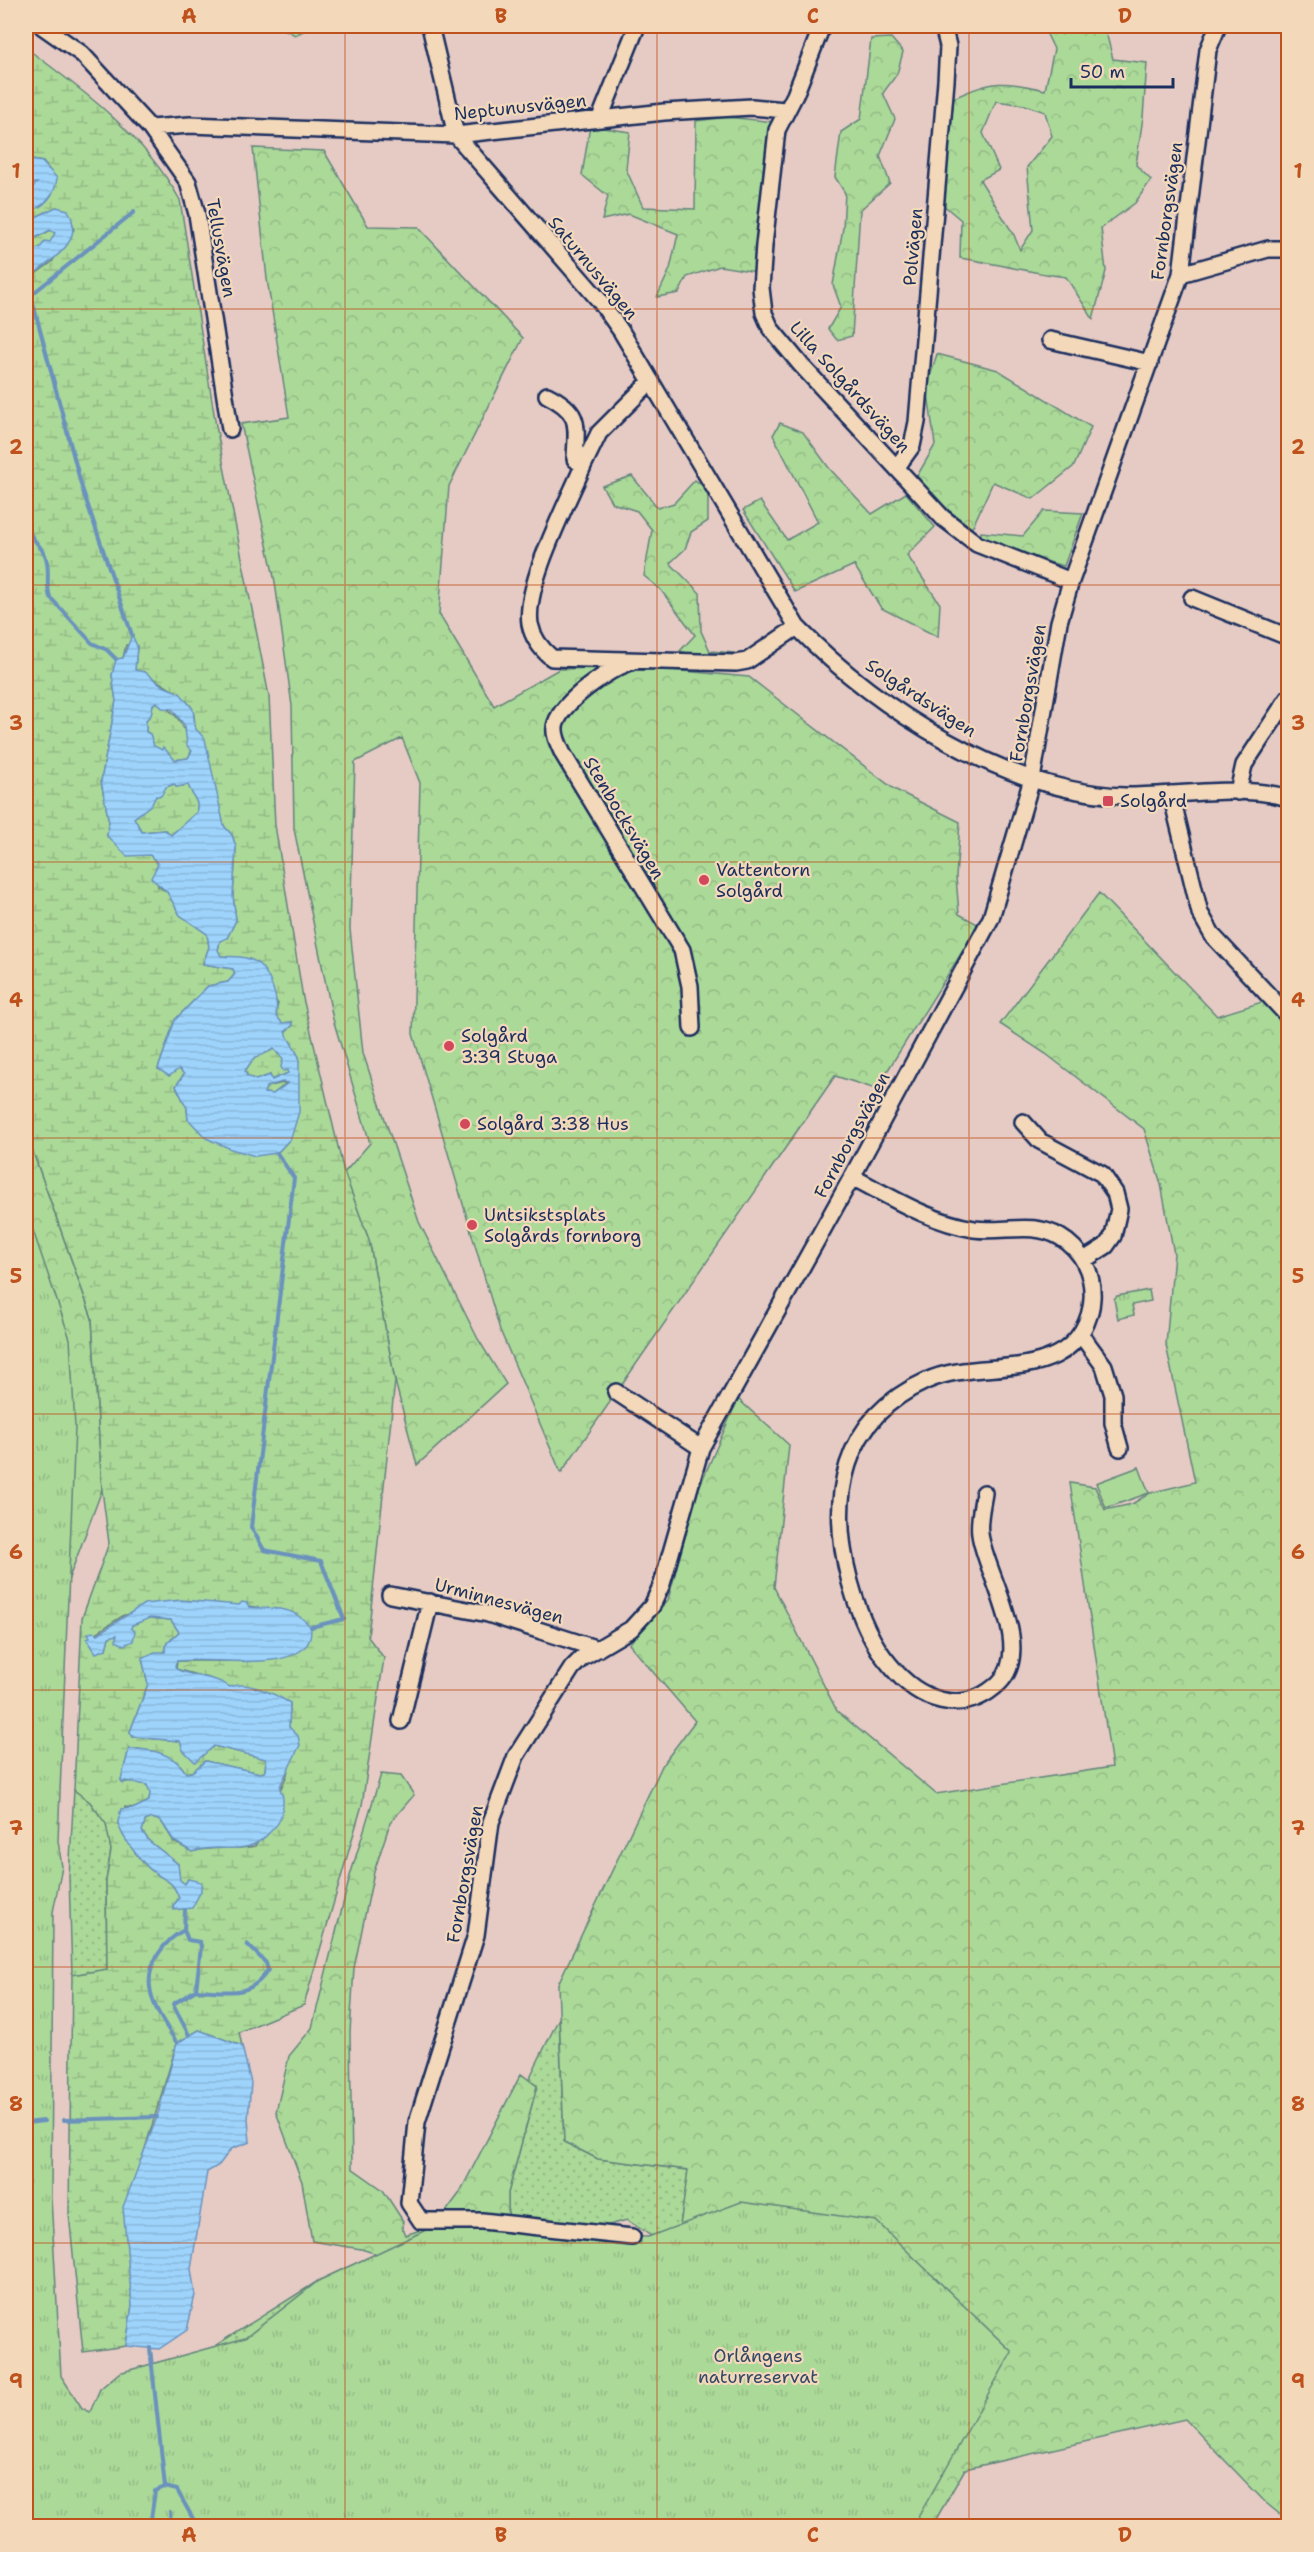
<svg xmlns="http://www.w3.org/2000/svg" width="1314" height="2552" viewBox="0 0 1314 2552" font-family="'Shantell Sans',sans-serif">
  <defs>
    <pattern id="grass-dots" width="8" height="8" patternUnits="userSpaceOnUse" patternTransform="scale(1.5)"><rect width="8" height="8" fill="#abd998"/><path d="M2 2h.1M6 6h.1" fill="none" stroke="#93bb85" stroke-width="1.8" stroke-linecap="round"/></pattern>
    <pattern id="forest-crowns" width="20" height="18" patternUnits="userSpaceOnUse" patternTransform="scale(1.5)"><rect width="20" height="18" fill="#abd998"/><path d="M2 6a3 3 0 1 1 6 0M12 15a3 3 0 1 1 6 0" fill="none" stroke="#93bb85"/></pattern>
    <pattern id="wetland-marsh" width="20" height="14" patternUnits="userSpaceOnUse" patternTransform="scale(1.5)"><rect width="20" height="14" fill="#abd998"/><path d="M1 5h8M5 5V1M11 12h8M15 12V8" fill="none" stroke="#93bb85"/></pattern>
    <pattern id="park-tufts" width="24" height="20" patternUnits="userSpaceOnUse" patternTransform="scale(1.5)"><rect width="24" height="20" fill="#abd998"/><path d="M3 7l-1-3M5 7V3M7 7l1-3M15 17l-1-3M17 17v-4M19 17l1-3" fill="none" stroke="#93bb85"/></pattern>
    <pattern id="water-rules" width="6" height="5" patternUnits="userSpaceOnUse" patternTransform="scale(1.5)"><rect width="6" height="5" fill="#9ed4fc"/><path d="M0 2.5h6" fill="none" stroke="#88b6da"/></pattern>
  </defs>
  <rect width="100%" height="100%" fill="#e6cbc4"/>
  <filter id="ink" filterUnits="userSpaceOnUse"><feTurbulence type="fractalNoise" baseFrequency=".0167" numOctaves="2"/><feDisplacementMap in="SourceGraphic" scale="12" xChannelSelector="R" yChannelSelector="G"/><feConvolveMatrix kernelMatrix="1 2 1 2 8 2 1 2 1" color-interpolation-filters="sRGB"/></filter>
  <g filter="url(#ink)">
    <!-- grass -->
    <path fill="url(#grass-dots)" stroke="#63847b" stroke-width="1.5" d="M74,1790L90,1802L107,1824L111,1850L106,1881L107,1970L72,1975L69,1877Z
      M559,2018L564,2142L598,2159L689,2170L665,2314L654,2238L627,2220L569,2236L316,2526L244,2515L216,2345L318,2281L376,2254L509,2295L508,2193L537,2086L529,2079Z"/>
    <!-- forest -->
    <path fill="url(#forest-crowns)" stroke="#63847b" stroke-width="1.5" fill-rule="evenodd" d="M278,26H314L295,35Z
      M1043,26H1098L1107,36L1113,59L1147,63L1143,117L1136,165L1151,180L1135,203L1101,228L1106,271L1093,319L1066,277C1030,273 996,263 960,258L961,220L941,203L954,98C994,79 1003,81 1045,90L1054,49ZM996,101L1025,105L1045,112L1052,136L1027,167L1033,230L1020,250L1014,235L980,180L999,170L983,133Z
      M891,38L903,52L897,74L883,93L895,119L880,156L890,183L860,210L852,336L837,340L828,329L841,307L833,285L843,228L845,193L835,177L841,132L861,119L871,39Z
      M726,117L775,122L765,164L756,272L720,266L687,277L679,293L657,297L670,269L678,234L629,214L602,220L608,196L582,175L590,126L630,132L626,169L643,207L695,209L696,121Z
      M253,148L324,151L368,226L418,227L523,338L449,486L439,614L494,706L559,669L638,667L749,677L894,789L960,822L956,877L959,914L979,925L876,1089L835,1076L561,1473L500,1330L413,1034L420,783L402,738L355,762L350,929L363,1053L419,1222L478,1339L506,1384L417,1465L395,1381L369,1240L344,1173L370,1143L333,1019L294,829L292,706L275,582L241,424L289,417L267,279Z
      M937,354L998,370L1091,427L1074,466L1033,499L993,482L972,528L913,483L935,445L927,386Z
      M780,423L803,432L829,468L872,514L906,493L935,527L907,555L940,604L938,637L881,608L854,565L795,592L743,510L760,501L787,540L818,522L773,435Z
      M632,476L658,508L674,503L695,480L708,490V521L691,532L685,549L670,563L700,593L701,631L710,651L734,653L732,656L700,657L680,651L695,635L660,589L644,576L652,530L637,511L612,503L602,486Z
      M1044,511L1083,513L1064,566L981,545V532L1023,536Z
      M1099,893L1217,1016L1265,1001L1288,1030V2521L1266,2503L1185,2419L965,2469L932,2526H509L680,2226L688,2170L598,2159L564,2142L558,1984L663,1764L695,1721L629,1644L668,1600L697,1492L738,1399L789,1445L774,1587L837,1711L936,1794L1112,1767L1070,1483L1095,1487L1105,1510L1132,1504L1150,1493L1195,1482L1166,1345L1174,1254L1161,1184L1144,1129L1046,1054L1000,1024Z
      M26,1132L92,1318L102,1490L26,1693Z
      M381,1774L401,1776L414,1795L390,1823L374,1872L354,1968L350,2032L352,2168L383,2190L403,2221L402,2228L405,2235L436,2225L459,2194L521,2074L537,2086L508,2193L509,2295L361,2249L312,2241L302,2182L276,2112L289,2056L312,2028L350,1876Z"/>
    <!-- wetland -->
    <path fill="url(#wetland-marsh)" stroke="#63847b" stroke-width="1.5" fill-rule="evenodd" d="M26,48C83,90 145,136 180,200L216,426L269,696L275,825L303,998L344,1172L369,1240L395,1381L368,1637L384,1658L362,1805L304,2005L239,2032L242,2046L199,2030L177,2043L141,2162L130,2270L132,2305L126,2346L83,2352L69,2214L72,1975L107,1969L106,1881L111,1850L106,1824L90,1802L74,1790L82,1618L109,1543L102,1490L92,1318L26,1132V294L29,292L26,281L52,262L74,229L70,215L46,212L26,222V213L36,207L54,176L43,162L26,159ZM126,645L137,646L135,670C147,673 186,697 192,708C195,714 194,724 196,731C205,763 216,793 224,826L232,835L236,847L233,896L236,920L227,938L220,941L218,950L220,956L249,959L278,1004L275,1015L282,1023L292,1022L293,1025L285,1032L299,1057L297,1084L291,1138L277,1153L188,1119L187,1108L176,1086L184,1074L179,1069H158L175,1020L208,986L228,982L235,974L233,969L203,964L209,947L207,934L180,915L167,892L158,886V864L150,855L107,836L109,822L101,781L116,701L112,675L123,658ZM240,1605L263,1608L238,1661H177L176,1669L211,1679L230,1687L261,1690L290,1703L289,1727L299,1744L289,1763L287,1775L255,1846C234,1851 212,1845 192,1852L174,1842L161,1821L152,1818L145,1821L142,1831L149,1841L178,1864L179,1880L185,1884L188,1879L195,1882L173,1906L179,1898C172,1878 165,1882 151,1870C136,1857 127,1841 118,1824L125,1807L135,1808L149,1801L150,1793L147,1785L131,1781L123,1783L121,1780L129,1749C146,1748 178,1757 186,1773L192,1772L205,1761L260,1773L265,1772L266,1759L214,1746L208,1749L180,1741L133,1737L130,1732L148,1684L142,1658L165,1652L167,1643L179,1632L171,1620L150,1618L132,1625L131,1628L109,1637L106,1649L90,1637L124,1615Z
      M51,230L55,233L50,243L26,254V243Z
      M157,702C179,713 185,728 192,750L188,758L175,760L153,746L150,734L146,732V720L151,715L153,704Z
      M174,784L176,787L188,785L197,803V812L171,835L165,830L142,832L134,818L166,787Z
      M274,1049L283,1059L288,1073L272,1080L270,1075L256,1080L247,1076L245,1071L253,1059Z
      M288,1082L273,1094L264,1093L266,1087Z"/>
    <!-- park -->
    <path fill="url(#park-tufts)" stroke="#63847b" stroke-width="1.5" d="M26,1210L70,1339L75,1427L58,1841L62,1867L53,1912L51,2198L61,2376L82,2408L90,2412L100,2389L119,2373L245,2338L318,2281L426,2230L451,2225L569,2235L648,2237L741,2202L876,2221L1012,2352L913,2526H26Z
      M1149,1290L1151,1301L1132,1305L1134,1315L1118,1319L1114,1299L1117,1296Z"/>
    <!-- pitch -->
    <path fill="#abd998" stroke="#63847b" stroke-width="1.5" d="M1139,1467L1149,1493L1106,1508L1096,1483Z"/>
    <!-- water -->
    <path fill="url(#water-rules)" stroke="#6a92bd" stroke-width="1.5" fill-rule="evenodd" d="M26,159L42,162L57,178C55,197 44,207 26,213V194L37,183L26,184Z
      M56,207L68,210C87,245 47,261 26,281L30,292L26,294V254L29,250L40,248L45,241L50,242L55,233L50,230L26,243V222Z
      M132,635L137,646L135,670L145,672L163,686L180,693L193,709L195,728L205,739L224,826L232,835L236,847L233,896L236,920L227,938L220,941L218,950L221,956C229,957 241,956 249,959C268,964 279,998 276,1015L282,1023L292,1022L293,1025L285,1032L299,1057V1112L291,1138L277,1153L255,1156L231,1149L206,1138L188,1119L187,1108L176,1086L184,1074L179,1069L169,1076L158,1069L175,1020L208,986L228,982L235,974L233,969L203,964L209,947L207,934L180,915L167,892L151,878L158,864L150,855L127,856L107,836L109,822L101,781L116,701L112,675L116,659L123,658ZM157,702L162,708L172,709L185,726L187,746L192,751L188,758L175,760L163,747L162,750L154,746L150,734L146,732V720L151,715L153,704ZM174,784L176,787L188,785L197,803V812L171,835L165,830L142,832L134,818L152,804L156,796H161L166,787ZM274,1049L283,1059L281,1067L283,1071L288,1070V1073L272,1080L270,1075L256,1080L247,1076L245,1071L253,1059ZM282,1082L288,1083L273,1094L264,1093L266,1087Z
      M181,1600L239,1605L242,1602L247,1603L249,1607C278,1610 290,1604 311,1627C311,1631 311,1637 309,1641C293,1674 208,1656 177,1661L175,1665L176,1669C193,1677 215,1676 230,1687C246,1680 275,1694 290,1703L289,1727L298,1736L300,1745L281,1784L280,1789C285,1798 283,1806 281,1816C280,1823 275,1827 271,1831C246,1860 222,1841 192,1852L174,1841L161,1821L152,1818L145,1821L142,1831L149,1841L178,1864L180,1880L185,1884L188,1879L201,1882V1891L192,1908L174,1910L173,1906L179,1898C172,1878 165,1882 151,1870C141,1861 121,1837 118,1823C118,1820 120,1813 121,1809L135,1808L149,1801L150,1793L147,1785L125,1781L123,1784L121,1780L129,1749C150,1748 176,1754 186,1773L192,1772L205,1761L260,1773L265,1772L266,1759L214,1746L195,1762L183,1750L180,1741L133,1737L130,1732L148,1684L142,1658L155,1652H165L167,1643L179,1632L171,1620L150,1618L132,1625L131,1628L135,1631L133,1641L124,1645L116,1641L117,1635L109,1637L106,1649L96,1653L87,1639L90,1637L88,1633L95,1632L98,1634L144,1604Z
      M199,2030L242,2046L251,2083L248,2119L250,2142L231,2149L219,2165L207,2172L191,2269L195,2295L187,2330L159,2349L126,2346L132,2305L123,2207L157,2117L177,2043Z"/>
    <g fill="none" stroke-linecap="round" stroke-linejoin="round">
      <!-- stream -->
      <path stroke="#6a92bd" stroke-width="4" d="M30,292L82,488L132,635
        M26,299L134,212
        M26,477C36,503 26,502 27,522C28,537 39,543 45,555C51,568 45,583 50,597L92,643L107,650L116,659
        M277,1153L294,1178L251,1527L264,1550L321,1561L344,1619L311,1627
        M184,1930L188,1940L200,1942L201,1947L196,1990L173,2004L189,2035
        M196,1990C227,1991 250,1999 268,1970L266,1963L247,1944
        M177,2043C167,2027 152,2007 150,1987C147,1963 165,1940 184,1930L185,1910
        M64,2120L157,2117
        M26,2123L44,2121
        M150,2348L165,2487L177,2490L197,2526
        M170,2512L171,2526
        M150,2526L155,2491L165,2487"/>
      <defs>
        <path id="street" d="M42,26L82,54L150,128L188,182L197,214L230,429
          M430,26L456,135L599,300L621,331L797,627C877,709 1007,793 1125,796C1178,797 1237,783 1288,798
          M822,26L795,95L777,130L764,245L761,288L764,313L771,329L801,365L943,518L977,544L1071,581
          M600,118L637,26
          M150,128L190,125L456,135L664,112L752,107L785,110
          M1181,274L1268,249H1288
          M1050,340L1150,363
          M547,395C583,413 576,427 575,459L583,466L599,433L651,381
          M583,466C567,504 524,585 530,624C533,639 541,649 552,658L736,663L747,661L797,627
          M897,467L912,446L917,422L946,81L948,46L943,26
          M1192,598L1288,637
          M631,662C609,669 564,700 556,723C552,733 559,745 563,754L682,950L690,986L692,1028
          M1238,792L1244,765L1288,698
          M1171,794L1200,913L1213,936L1288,1016
          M1023,1122L1040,1141L1102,1174L1115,1193L1119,1209L1113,1236L1106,1246L1084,1260
          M852,1177C891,1197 930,1222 974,1229C1004,1233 1032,1221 1060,1237C1105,1263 1102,1332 1056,1355C1016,1375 967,1362 926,1381C841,1419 828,1499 850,1582C858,1611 870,1642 890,1665C918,1700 962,1718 999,1683C1035,1648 985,1573 980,1534C978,1521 982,1506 984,1493
          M1082,1336L1104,1366L1113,1395V1423L1120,1448
          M616,1392L701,1448
          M390,1595L488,1614L598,1649
          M401,1721L430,1602
          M632,2237L482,2221H421L409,2203L417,2122L476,1935L491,1822L516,1756L572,1668L582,1658L631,1629L652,1606L662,1584L701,1448L852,1177L991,918L1032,779L1059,622L1071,581L1181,274L1208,50L1218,26"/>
      </defs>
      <!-- street casing -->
      <use href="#street" stroke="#1b2f5e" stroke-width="20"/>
      <!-- street -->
      <use href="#street" stroke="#f3d8ba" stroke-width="15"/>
    </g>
  </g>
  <!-- grid -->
  <path fill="none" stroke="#bf511c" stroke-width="1.5" stroke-opacity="0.55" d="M345,26V2526M657,26V2526M969,26V2526M26,309H1288M26,585H1288M26,862H1288M26,1138H1288M26,1414H1288M26,1690H1288M26,1967H1288M26,2243H1288"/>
  <!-- markers -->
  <g fill="#d1495b" stroke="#f3d8ba" stroke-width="2">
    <rect x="1102" y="795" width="12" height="12" rx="3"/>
    <circle cx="704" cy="880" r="6"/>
    <circle cx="449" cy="1046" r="6"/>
    <circle cx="465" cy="1124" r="6"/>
    <circle cx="472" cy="1225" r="6"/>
  </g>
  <g text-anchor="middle" stroke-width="4.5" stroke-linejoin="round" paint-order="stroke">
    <!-- street labels -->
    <g font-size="18" fill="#1b2f5e" stroke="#f3d8ba">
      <text transform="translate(520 107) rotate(-6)" y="6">Neptunusvägen</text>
      <text transform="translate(1167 211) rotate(-82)" y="6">Fornborgsvägen</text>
      <text transform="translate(913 247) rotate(-85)" y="6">Polvägen</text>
      <text transform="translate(221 248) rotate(80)" y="6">Tellusvägen</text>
      <text transform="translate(593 268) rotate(50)" y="6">Saturnusvägen</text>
      <text transform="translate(850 387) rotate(48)" y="6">Lilla Solgårdsvägen</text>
      <text transform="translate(1028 693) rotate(-80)" y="6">Fornborgsvägen</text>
      <text transform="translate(921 698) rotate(33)" y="6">Solgårdsvägen</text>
      <text transform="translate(624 818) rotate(59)" y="6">Stenbocksvägen</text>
      <text transform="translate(852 1135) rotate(-62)" y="6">Fornborgsvägen</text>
      <text transform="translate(499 1601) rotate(15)" y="6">Urminnesvägen</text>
      <text transform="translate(465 1874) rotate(-80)" y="6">Fornborgsvägen</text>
    </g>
    <!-- poi labels -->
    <g font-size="18" fill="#1b2f5e" stroke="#f3d8ba" text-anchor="start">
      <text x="1120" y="807">Solgård</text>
      <text x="716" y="876">Vattentorn<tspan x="716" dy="21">Solgård</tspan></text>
      <text x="461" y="1042">Solgård<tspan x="461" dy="21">3:39 Stuga</tspan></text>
      <text x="477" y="1130">Solgård 3:38 Hus</text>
      <text x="484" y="1221">Untsikstsplats<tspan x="484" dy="21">Solgårds fornborg</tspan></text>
    </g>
    <!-- park labels -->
    <g font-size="18" fill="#314867" stroke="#f3d8ba">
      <text x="758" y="2362">Orlångens<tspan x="758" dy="21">naturreservat</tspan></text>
    </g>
  </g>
  <!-- margin -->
  <rect width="1314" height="2552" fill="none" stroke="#f3d8ba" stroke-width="66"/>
  <!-- scale -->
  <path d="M1071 78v9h102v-9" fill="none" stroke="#1b2f5e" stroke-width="3"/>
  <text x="1080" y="78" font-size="18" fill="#1b2f5e" stroke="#f3d8ba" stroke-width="4.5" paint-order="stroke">50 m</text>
  <rect x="33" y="33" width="1248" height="2486" fill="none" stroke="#bf511c" stroke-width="2"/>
  <g font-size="20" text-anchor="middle" font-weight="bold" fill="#bf511c">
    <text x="189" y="23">A</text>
    <text x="501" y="23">B</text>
    <text x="813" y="23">C</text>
    <text x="1125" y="23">D</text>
    <text x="16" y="178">1</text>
    <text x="1298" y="178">1</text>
    <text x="16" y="454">2</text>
    <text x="1298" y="454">2</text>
    <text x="16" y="730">3</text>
    <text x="1298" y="730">3</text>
    <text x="16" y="1007">4</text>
    <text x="1298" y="1007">4</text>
    <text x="16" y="1283">5</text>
    <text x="1298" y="1283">5</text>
    <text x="16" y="1559">6</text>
    <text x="1298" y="1559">6</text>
    <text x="16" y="1835">7</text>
    <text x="1298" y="1835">7</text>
    <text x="16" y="2111">8</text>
    <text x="1298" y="2111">8</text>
    <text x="16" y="2388">9</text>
    <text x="1298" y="2388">9</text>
    <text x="189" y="2542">A</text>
    <text x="501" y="2542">B</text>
    <text x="813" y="2542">C</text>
    <text x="1125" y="2542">D</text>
  </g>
</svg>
